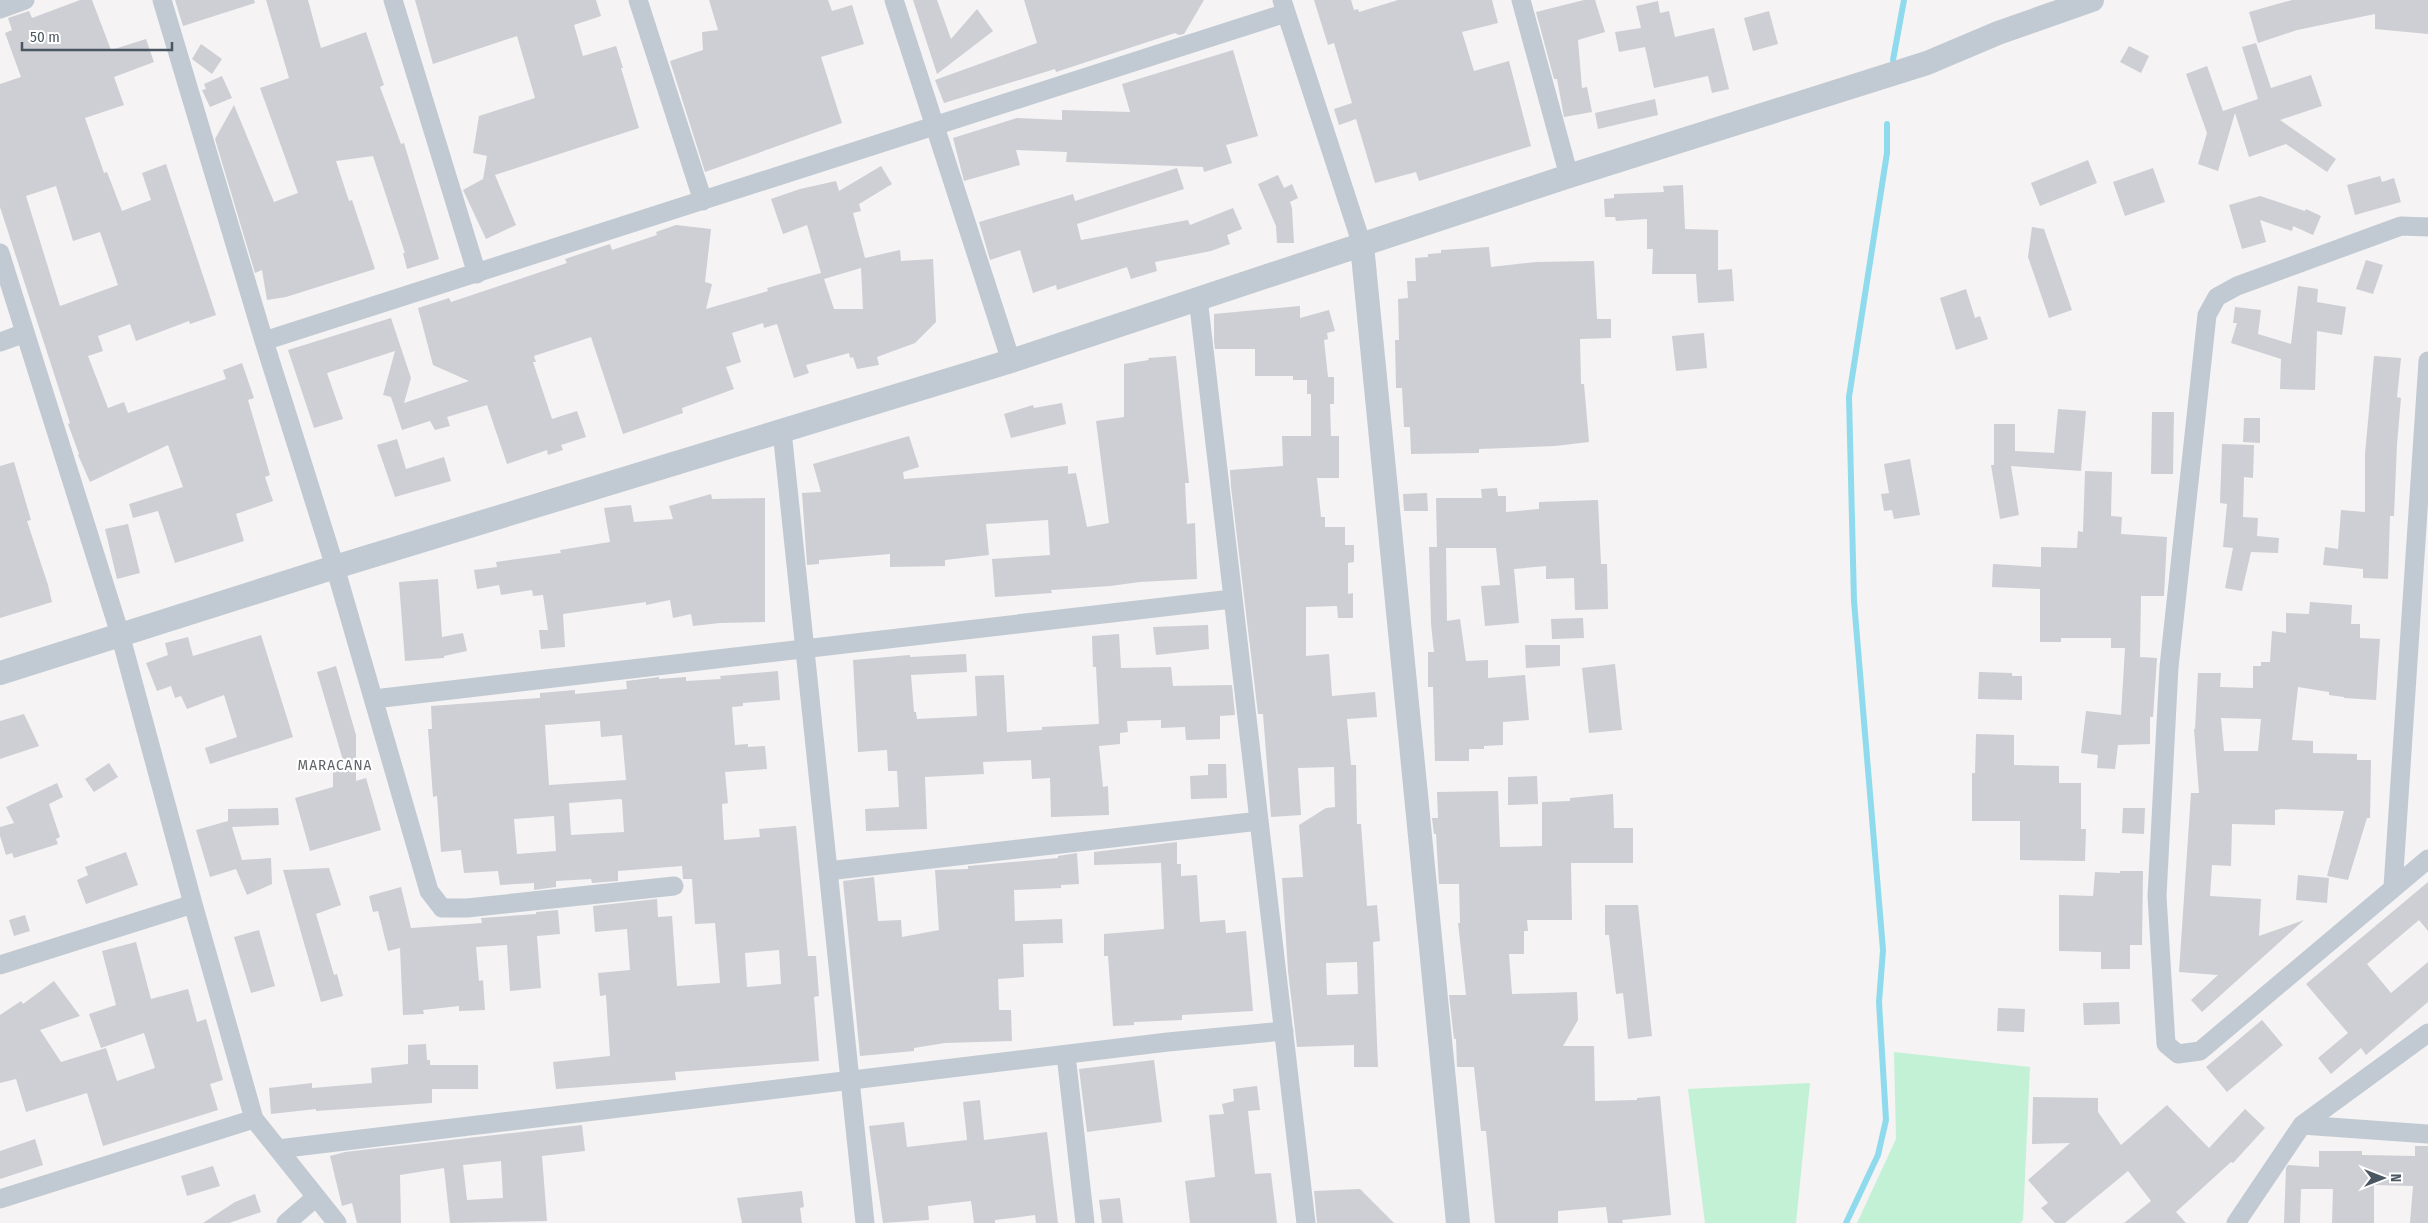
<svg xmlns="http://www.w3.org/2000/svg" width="2428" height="1223" viewBox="0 0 2428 1223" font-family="'Fira Sans Condensed',sans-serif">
  <rect width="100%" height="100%" fill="#f5f3f3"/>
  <!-- green -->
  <path fill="#c3f1d5" d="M1894,1052L2030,1067L2023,1220L2020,1223H1857L1896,1139Z
    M1810,1083L1796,1223H1705L1688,1089Z"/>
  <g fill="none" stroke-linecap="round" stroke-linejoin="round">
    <!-- stream -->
    <path stroke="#90daee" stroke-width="6" d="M1893,60L1904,0
      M1846,1223L1878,1155L1886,1120L1879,1002L1883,950L1854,601L1849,397L1887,153V124"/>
  </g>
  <!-- building -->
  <path fill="#cdcfd5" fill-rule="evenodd" d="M80,0H92L111,50L146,39L154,62L114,77L124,105L85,118L104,173L107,172L122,211L151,200L142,173L166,164L216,315L190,324L189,321L136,341L130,324L98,336L103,351L88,356L108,408L124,402L128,413L226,379L223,370L242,363L254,398L248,400L270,475L265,477L273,501L236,514L244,541L175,563L158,511L133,518L129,504L183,487L168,445L90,482L78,455L79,454L68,424L70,423L0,207V84L21,77L5,33L12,30L8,18L29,11L32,18ZM56,186L73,241L100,232L118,285L60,306L26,196Z
    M175,0H254L255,3L183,26Z
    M266,0H308L321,48L366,32L384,85L380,87L401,144L404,143L439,259L407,269L403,253H405L373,156L336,161L349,201L352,200L375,269L286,297L267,300L262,270L255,273L215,139L234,105L274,202L298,193L260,88L289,78Z
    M415,0H596L601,16L574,25L583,56L616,46L623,68H621L639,128L495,175L516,225L486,239L463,190L483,179L487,156L473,153L479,116L535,98L517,36L433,64Z
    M709,0H828L832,11L852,5L864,44L821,57L842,123L705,172L670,61L703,50L702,32L718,30Z
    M913,0H937L951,39L977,9L993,31L937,74Z
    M1024,0H1204L1184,34L1179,35L1175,33L1056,72L1055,69L944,103L935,80L1037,43Z
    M1314,0H1351L1354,10L1358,9L1359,12L1398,0H1492L1498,23L1462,32L1474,71L1509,61L1531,146L1419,181L1416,172L1375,183L1356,119L1339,125L1334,109L1352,103L1334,43L1328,45Z
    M1584,0H1595L1605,32L1578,40L1582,88L1587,87L1592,112L1564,117L1557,79H1554L1536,12Z
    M2292,0H2428V34L2375,29V14L2297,30L2258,43L2249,12Z
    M1658,1L1660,13L1669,11L1675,37L1714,28L1729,89L1712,93L1708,76L1654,88L1645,47L1619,52L1615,32L1641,28L1636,6Z
    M1769,11L1778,44L1753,51L1744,18Z
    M2256,43L2271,88L2311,75L2322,106L2280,120L2336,159L2327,172L2286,144L2249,157L2235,113L2218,171L2198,164L2207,133L2186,74L2207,66L2223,111L2258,99L2242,47Z
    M201,44L222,59L212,74L192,59Z
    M2129,46L2149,56L2141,73L2120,62Z
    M1233,50L1258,136L1226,145L1232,163L1204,172L1203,167L1066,162L1067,152L1016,150L1020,165L964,181L953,138L1017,118L1062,120V110L1130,112L1122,84Z
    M222,76L232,98L210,107L202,90L206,89L204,84Z
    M1655,99L1658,115L1598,129L1595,113Z
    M2088,160L2097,183L2040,206L2031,183Z
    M881,166L892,184L859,204L861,211L853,213L865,258L900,250L901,261L933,259L936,322L915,343L877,357L879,365L857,369L853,357L850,358L849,353L806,365L809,373L794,378L777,324L764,328L763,323L732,333L741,362L726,367L734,389L682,408L683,413L623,434L591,337L534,356L536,362H533L552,419L577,411L586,437L561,445L563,450L548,455L547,450L507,464L487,405L447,417L450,426L435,430L430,421L402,430L391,397L383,395L395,351L327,373L343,419L314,428L288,350L391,318L411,378L404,403L469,381L433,365L418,308L449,298L451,302L505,284L567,263L565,259L610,244L612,250L657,235L656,232L676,225L711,229L705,282L712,284L706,309L768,291L767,288L821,273L807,225L783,234L771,199L800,189L836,181L839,191ZM861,268L863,309H834L824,279Z
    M1177,168L1184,189L1077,224L1081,240L1188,220L1190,225L1233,208L1242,229L1227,235L1230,244L1211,251L1155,262L1157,271L1131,279L1127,267L1057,290L1056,285L1033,293L1020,250L990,260L979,222L1073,194L1075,201Z
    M2153,168L2165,202L2125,216L2113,182Z
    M1278,175L1284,188L1292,184L1298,198L1290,202L1292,208L1294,243H1277L1276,226L1258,184Z
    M2380,176L2382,182L2394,178L2401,202L2355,215L2347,185Z
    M1683,185L1685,229L1718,230V270L1732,269L1734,301L1698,303L1696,274H1652L1653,249H1647V219L1616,221L1615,217H1605L1604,199L1614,198V194L1664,192L1663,186Z
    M2260,196L2305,211L2306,209L2321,216L2313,235L2293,226L2292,231L2260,220L2266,242L2242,249L2229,205Z
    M2032,227L2044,229L2072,310L2049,318L2028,257Z
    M1489,247L1491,267L1536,262L1594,261L1597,319H1611V338L1580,339L1581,384H1584L1589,442L1555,446L1479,449V453L1411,454L1410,427H1404L1402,388H1396L1395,340H1399L1398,299L1408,298L1407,281H1416L1415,258L1428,257V254L1441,253V250Z
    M2366,260L2383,265L2373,294L2356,289Z
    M2298,286L2318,289L2317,302L2346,307L2342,335L2317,331L2315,390L2280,389L2281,359L2231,343L2237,323H2233L2235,307L2261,310L2258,334L2291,344Z
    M1966,289L1975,318L1980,316L1988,339L1956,350L1940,298Z
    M1300,306V318L1329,310L1335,331L1327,333L1328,339L1324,340L1328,377H1334V404H1330L1331,436H1339V478H1317L1321,517H1325V527H1345V545H1354V562L1348,563V594L1353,593V618H1338L1337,606L1306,607V656L1329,654L1332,696L1375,692L1377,717L1347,719L1351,765H1356L1357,824H1361L1367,906L1377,905L1380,941L1373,942L1378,1067H1354V1045L1297,1047L1288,971L1282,878L1303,877L1299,825L1326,808L1335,807L1334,767L1298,768L1301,815L1271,817L1263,714H1258L1231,487L1230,470L1283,466L1282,436H1311V394H1307V380H1293V376H1255V349H1215L1214,341V314ZM1357,962L1358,994L1327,995L1326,963Z
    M1704,333L1707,368L1676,371L1672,336Z
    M1176,356L1189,483H1185L1187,524L1195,523L1197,579L1140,582L1110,586L1051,590L1052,593L995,597L992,559L1050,555L1048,520L986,524L989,555L945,560V566L890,567V554L819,560V564L807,565L802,493L821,492L813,464L909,436L919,467L903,472L904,479L1068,466V474L1076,473L1087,527L1109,523L1096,421L1124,417V364L1149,360L1148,358Z
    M2374,356L2401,358L2397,397L2401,398L2397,444L2394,516H2390L2388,579L2363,578V569L2323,565L2325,547L2338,549L2341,510L2365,512V454Z
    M1062,403L1066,424L1011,438L1004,414L1033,405L1034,408Z
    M2058,409L2086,411L2081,471L2011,466L2019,515L2000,519L1991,465H1994V424H2015V451L2054,453Z
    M2152,412H2174L2173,474H2151Z
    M2244,418H2260V443L2243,442Z
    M397,439L406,469L444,457L451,481L395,497L377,445Z
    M2222,444L2254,445L2253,478L2244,477L2243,517L2258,518L2257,536L2279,538L2278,553L2251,552L2242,591L2225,588L2233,548L2223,547L2227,504L2220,503Z
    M1910,459L1920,515L1894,519L1892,510L1884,511L1881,494L1889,493L1884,464Z
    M14,462L31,520L27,521L48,585L52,602L0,618V466Z
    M2085,471L2112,472L2111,516L2122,517L2121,534L2167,537L2164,596H2141L2140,657L2157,658L2153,717H2150V744L2118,745L2115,769L2097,768L2098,755L2081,753L2086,711L2121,715L2125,648H2111V638H2061V642H2040V589L1992,587L1993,564L2041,567V547L2077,548L2078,531L2083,532Z
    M1497,488L1498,496H1506V512L1539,509V502L1598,500L1601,564H1607L1608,609L1575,610L1574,578L1546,579V566L1514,569L1519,623L1485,626L1481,586L1500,585L1496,548H1446L1447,621L1460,619L1466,661L1488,660V678L1525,675L1529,720L1503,722V745L1484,746V749H1469V761H1435L1433,687H1428V652H1434L1431,624L1429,547H1437L1436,498H1482L1481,489Z
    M1427,493L1428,511H1404L1403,494Z
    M711,494L712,499L765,498V622L720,623L693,626L691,614L673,618L670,600L646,605V602L563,614L565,647L541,649L539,630H548L543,595L533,596L532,590L501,595L499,585L477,589L474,570L497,567L496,562L561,553L560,550L610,542L604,508L631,505L634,522L673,519L669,506Z
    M128,524L140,573L117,579L105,529Z
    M438,579L442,637L463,633L467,651L444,656V658L405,661L399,582Z
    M2310,602L2352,605L2351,624H2360V638L2380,639L2376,700L2344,698V697L2329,695V692L2298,687L2292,740L2313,741V753L2357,754V760H2371L2370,818H2367L2348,880L2327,876L2344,811L2281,809L2275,810V825L2232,824L2231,866L2212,865L2210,896L2261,899L2259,936L2304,920L2202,1012L2191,1000L2218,975L2179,972L2191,793H2199L2194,729H2195L2198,673H2221L2220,687L2253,688V666H2261V662H2270L2272,631L2286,633V613L2309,614ZM2221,718L2261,719L2258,751H2224Z
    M1583,618L1584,638L1552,639L1551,619Z
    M1208,625L1209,649L1156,655L1153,627Z
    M1119,634L1121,668L1171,667L1173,686L1232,685L1235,715L1220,716V739L1186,740L1185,727L1161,728V720L1127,721L1128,732L1120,733V744L1099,746L1103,787L1108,786L1109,815L1051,817L1050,778L1032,779L1031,760L983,762L984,774L925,777L927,829L866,831L865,809L899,807L897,771H888L887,750L858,752L853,660L910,655V657L966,654L967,672L911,675L914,712H916L917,719L977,716L975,676L1004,675L1007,732L1042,730V727L1099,724L1096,667H1093L1092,636Z
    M261,635L293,737L210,764L205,748L237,737L224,695L187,709L181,696L175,698L171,686L157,691L146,663L168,655L165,643L188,637L193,656Z
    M1525,645H1560V666L1526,668Z
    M1615,664L1622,730L1589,733L1582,668Z
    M336,666L356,735V781L366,778L381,830L310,851L295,798L333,787V770L345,767L317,672Z
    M778,671L780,700L743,703V706L732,707L735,745L748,744V747L765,746L767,769L725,772L728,803L722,804L724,840L760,837L759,829L796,826L808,956H816L819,996L814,997L819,1061L675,1072L676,1080L556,1089L553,1062L610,1056L606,995L600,996L598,973L630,970L627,929L595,932L593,906L657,899L658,917L672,916L677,986L720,983L715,923L695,924L692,879H683L682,866L618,871V881L592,883L591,879L556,881V887L534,890V883L500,885L498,871L464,873L461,850L441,852L437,796L433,797L428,729H432L431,706L540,698V693L575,690V694L627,689L626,681L659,677V679L686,677V681L721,679L720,676ZM600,721L601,737L622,735L626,780L549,785L545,725ZM620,799L622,800L624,832L571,835L569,803ZM554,816L556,851L517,854L514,819ZM779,950L781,984L747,987L745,953Z
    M1979,672L2012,673V676H2022V700L1978,699Z
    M24,714L39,746L0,759V721Z
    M1976,734L2014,735V765L2059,766V783H2081V829H2086L2085,861L2020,860V821H1972V773H1975Z
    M109,763L118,777L94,792L85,779Z
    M1208,764H1226L1227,798L1191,799L1190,776L1208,775Z
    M1537,776L1538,804L1508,805V777Z
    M57,783L63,797L49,804L60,837L56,839L58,844L14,858L12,853L6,855L0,836V827L14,823L6,807Z
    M1498,791L1500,847L1542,846V802L1570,801V798L1613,794L1614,828H1633V863H1571L1572,920H1527L1528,931H1524V954H1509L1512,994L1577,992L1578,1020L1563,1046H1594L1595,1101L1637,1100V1098L1660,1096L1671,1215L1622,1220L1623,1223H1608L1606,1207L1558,1211V1223H1495L1486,1131H1481L1474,1067H1457L1456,1039H1454L1449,995H1466L1458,923H1460L1459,884H1439L1436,834H1434L1432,818H1438L1437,792Z
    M278,808L279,825L232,827L242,860L271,858L272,884L247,895L236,869L210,877L196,830L228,821V809Z
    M2123,808H2145L2144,834L2122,833Z
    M1177,842V864H1181V876L1197,875L1200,922L1225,920L1226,933L1246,931L1253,1011L1182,1015V1020L1134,1022V1025L1113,1026L1108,956H1104V934L1164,929L1161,863L1094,865V852Z
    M126,852L138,885L86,904L77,880L88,875L85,867Z
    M1077,853L1079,884L1061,885V888L1014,890L1015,921L1062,919L1063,943L1023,944L1024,977L998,979L999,1010H1011L1012,1041L945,1043L914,1048V1051L860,1056L843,881L874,877L878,921L901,920L902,937L939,930L935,870L968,869V866L1058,858V856Z
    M329,868L341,905L316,914L334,975L337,974L343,996L321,1002L283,870Z
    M2120,871H2143L2142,945H2130V969H2101V952L2059,951V895L2093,896L2095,872L2120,873Z
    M2298,875L2329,878L2327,903L2296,900Z
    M2428,882V931L2419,920L2367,964L2391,993L2428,962V1002L2366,1055L2361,1048L2331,1074L2318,1058L2348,1033L2306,984Z
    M401,887L411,928L482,923L481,918L536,914V912L558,910L560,934L537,936L541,988L510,991L507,945L476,947L479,981L483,980L485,1010L459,1011V1006L423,1010L424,1014L403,1015L400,948L388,951L378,911L373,912L369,896Z
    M1605,905H1638L1652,1036L1628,1039L1623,993L1616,994L1609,935H1605Z
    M25,915L30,931L14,936L9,920Z
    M259,930L275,986L251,993L234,937Z
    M136,942L151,999L188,989L197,1022L206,1019L223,1080L210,1084L218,1110L103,1146L87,1093L26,1112L16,1079L0,1083V1015L21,1001L23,1004L54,981L80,1016L40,1030L61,1062L106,1048L117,1081L155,1068L144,1033L101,1048L89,1014L116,1005L102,951Z
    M2119,1002L2120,1024L2084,1025L2083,1003Z
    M1998,1008L2025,1009L2024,1032L1997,1031Z
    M2262,1020L2283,1045L2227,1092L2206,1067Z
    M426,1044L427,1060H430V1065H478V1089H432V1103L316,1111V1109L271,1114L269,1088L312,1083V1088L372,1083L371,1068L408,1064V1045Z
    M1154,1060L1162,1122L1087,1132L1079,1069Z
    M1257,1086L1260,1110L1248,1111L1255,1174L1271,1173L1277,1223H1190L1185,1181L1215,1177L1209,1115L1224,1114L1222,1104L1234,1101L1233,1089Z
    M2033,1097L2098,1098V1112L2121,1145L2167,1105L2209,1148L2245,1109L2265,1128L2233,1163L2231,1162L2176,1212L2186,1223H2124L2151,1201L2128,1171L2065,1223H2055L2041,1208L2048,1203L2028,1180L2070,1143L2032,1144Z
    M980,1100L984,1140L1047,1132L1058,1223H1036L1035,1215L995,1220V1223H974L971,1201L928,1206L929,1220L883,1223L869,1126L904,1122L907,1147L967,1140L963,1102Z
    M582,1125L585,1151L542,1156L547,1221L450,1223L444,1168L400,1175L401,1223H357L352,1203L342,1206L330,1156L345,1152ZM501,1161L503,1198L467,1200L463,1165Z
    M35,1139L43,1165L0,1179V1151Z
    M2415,1146H2428V1223H2410L2413,1186L2374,1185V1223H2332L2333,1189H2301L2300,1223H2284L2286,1168L2288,1165L2319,1167V1151H2362V1155L2415,1156Z
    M213,1166L220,1186L187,1196L181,1176Z
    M1360,1189L1394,1223H1317L1314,1191Z
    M802,1191L804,1207L800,1208L802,1223H742L737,1198Z
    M255,1194L261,1212L229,1223H203L235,1202Z
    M1120,1198L1123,1223H1102L1099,1200Z"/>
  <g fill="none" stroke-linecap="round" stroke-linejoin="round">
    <!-- minor -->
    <path stroke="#c1cad2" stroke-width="19" d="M162,0L264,341L335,567L429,891L442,908H467L674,886
      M393,0L477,274
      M638,0L703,201
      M894,0L1011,361
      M1282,0L1362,245
      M1521,0L1569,176
      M0,9L25,0
      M2428,227L2401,226L2237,286L2217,297L2207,315L2169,667L2157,896L2166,1044L2178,1054L2200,1051L2428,859
      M0,253L120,634L193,904L254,1119L337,1223
      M1198,298L1306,1223
      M264,341L1286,13
      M0,342L25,333
      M782,431L865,1223
      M374,699L1232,599
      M828,871L1259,821
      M2393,887L2428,361
      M0,965L193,904
      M1066,1055L1085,1223
      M2302,1125L2428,1134
      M278,1149L1168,1042L1284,1031
      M0,1199L254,1119
      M286,1223L315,1198
      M2236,1223L2302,1125L2428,1033"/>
    <!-- tertiary -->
    <path stroke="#c1cad2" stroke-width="24" d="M1362,245L1458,1223
      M0,673L335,567L1011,361L1569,176L1927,63L1998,33L2092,0"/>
  </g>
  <g text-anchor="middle" stroke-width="4.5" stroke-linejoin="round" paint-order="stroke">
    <!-- quarter labels -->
    <g font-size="15" letter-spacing="1" fill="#5f6368" stroke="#fff">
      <text x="335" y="770">MARACANA</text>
    </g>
  </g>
  <!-- north arrow -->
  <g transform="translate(2383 1178) rotate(90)" stroke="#ffffff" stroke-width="4" paint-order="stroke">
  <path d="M0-4L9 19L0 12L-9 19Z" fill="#4a5661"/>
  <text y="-8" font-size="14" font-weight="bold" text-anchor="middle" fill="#4a5661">N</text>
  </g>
  <!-- scale -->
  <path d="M22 42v8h150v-8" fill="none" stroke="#4a5661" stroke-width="2.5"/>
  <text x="30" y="42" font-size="15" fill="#4a5661" stroke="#ffffff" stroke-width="4" paint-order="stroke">50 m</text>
</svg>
